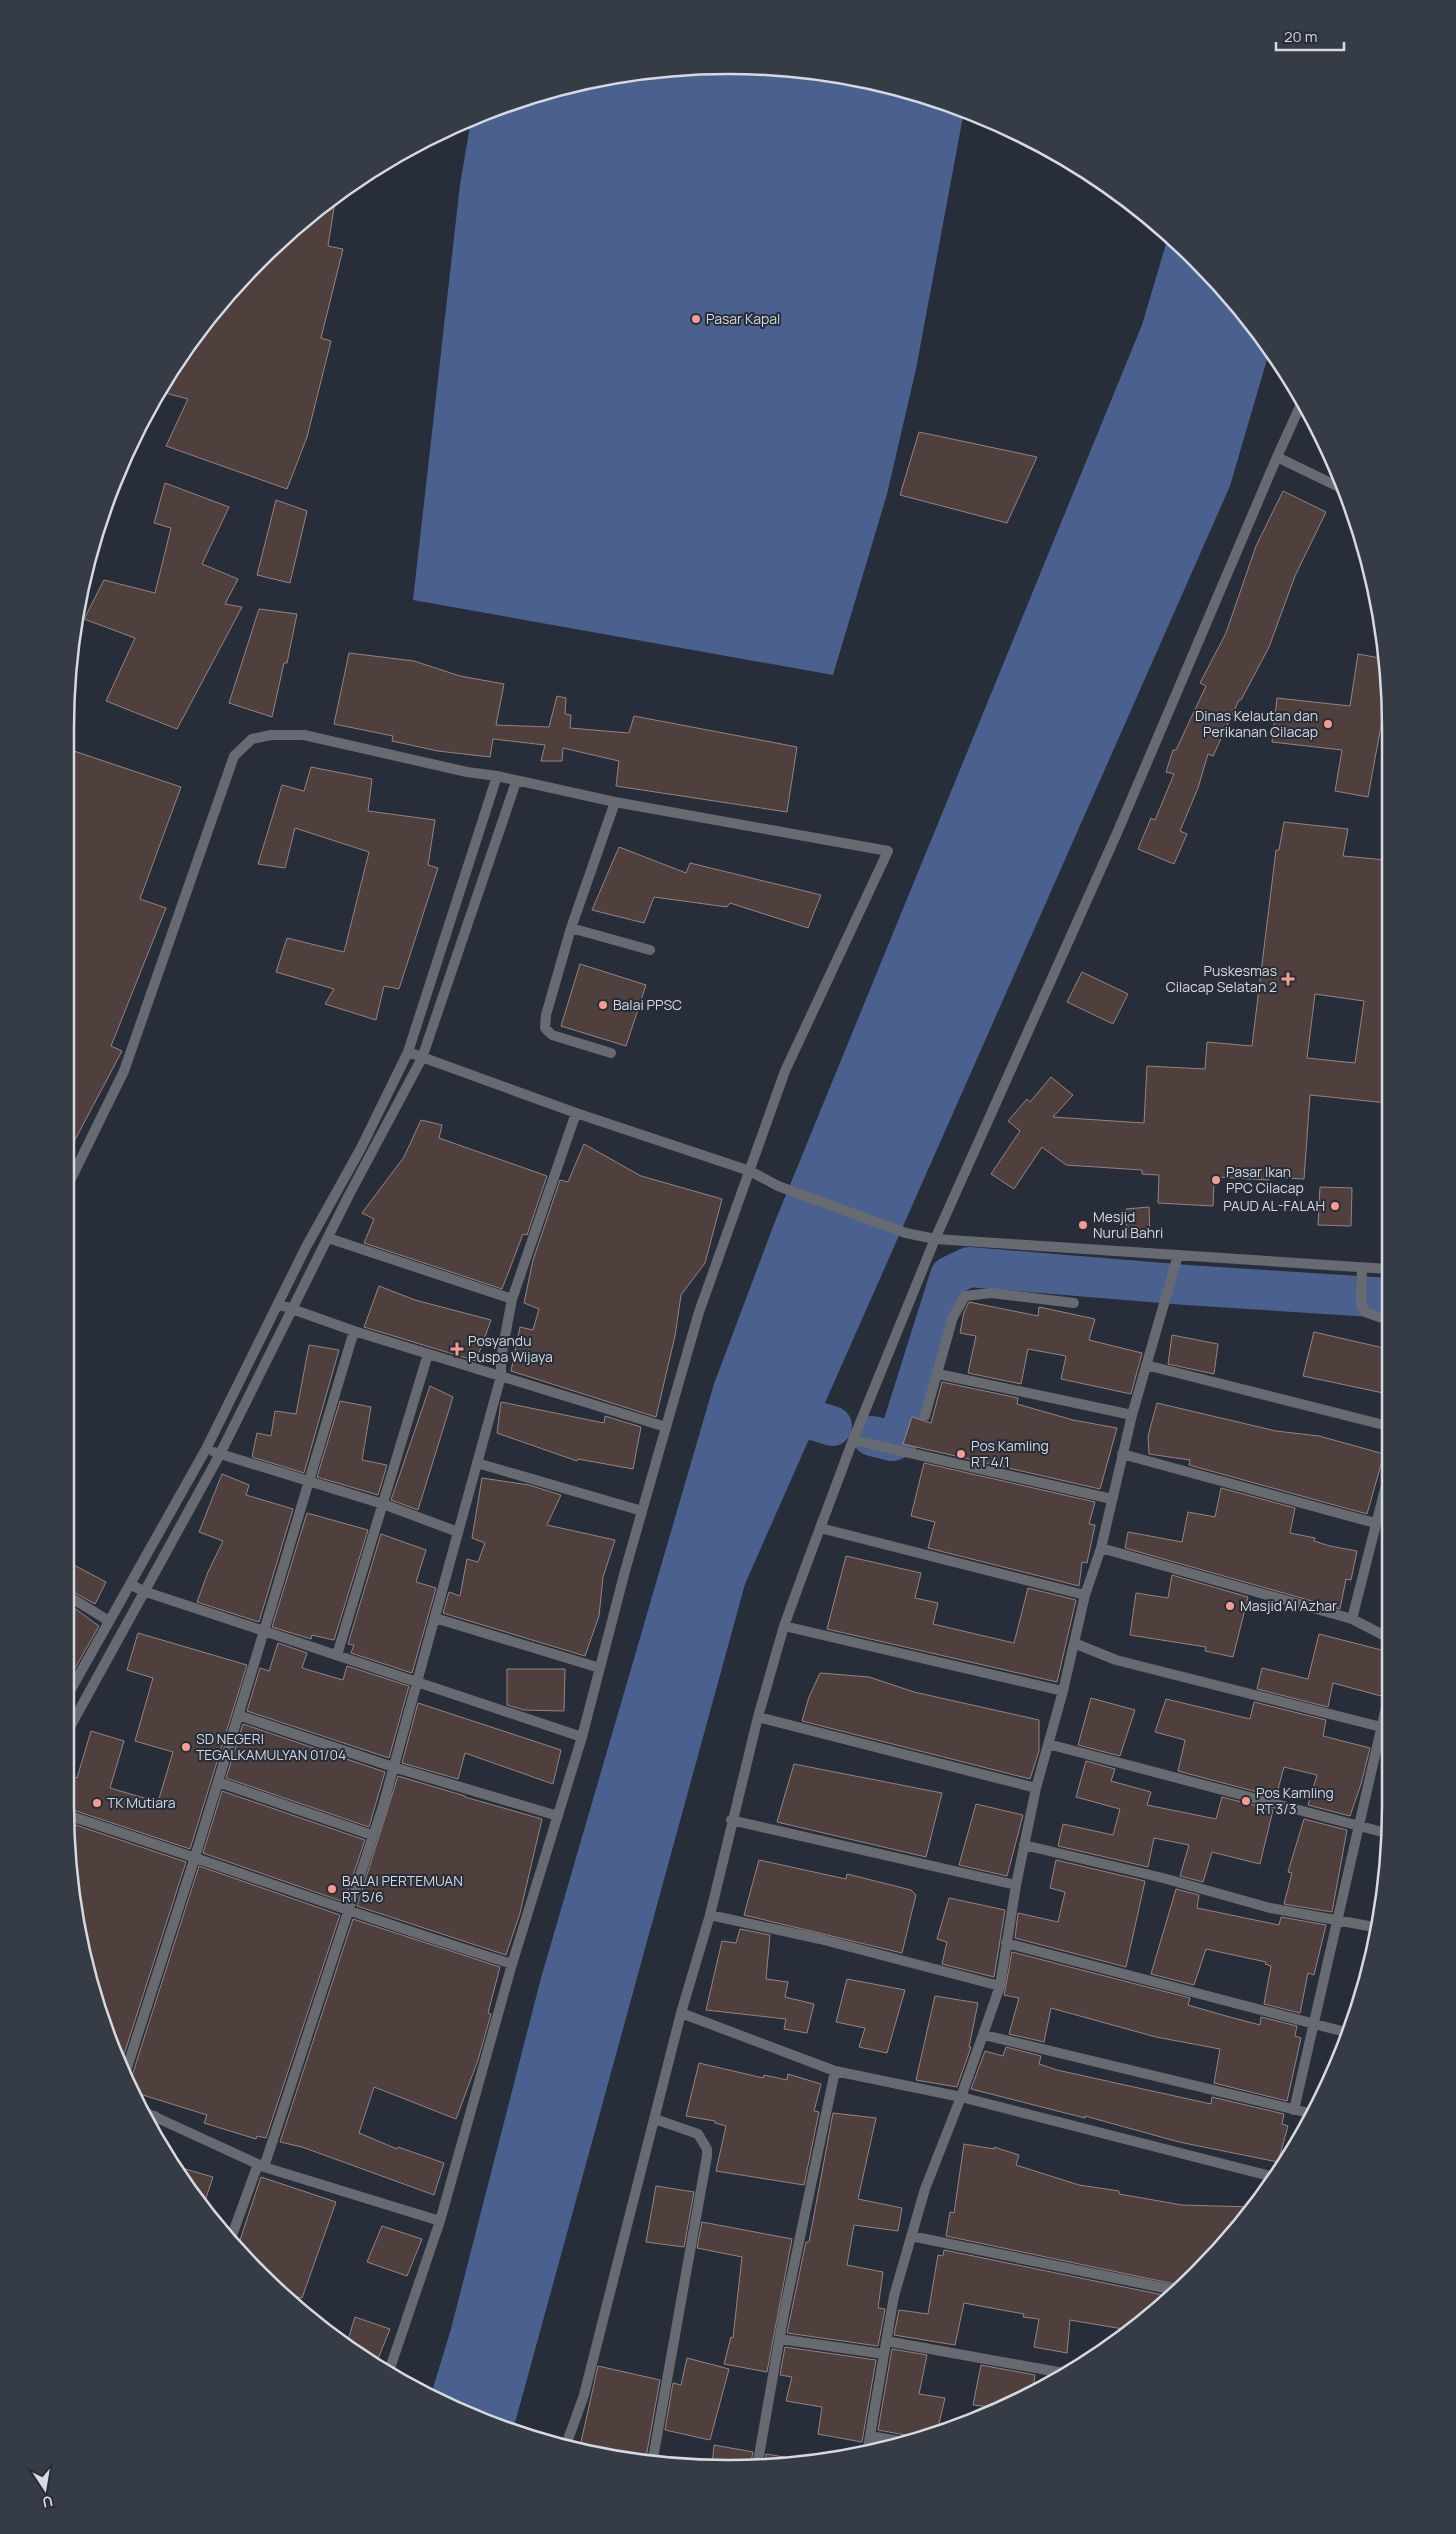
<svg xmlns="http://www.w3.org/2000/svg" width="1456" height="2534" viewBox="0 0 1456 2534" font-family="Manrope,sans-serif">
  <rect width="100%" height="100%" fill="#282e39"/>
  <!-- water -->
  <path fill="#4a6190" d="M685,66L815,71L941,100L964,111L916,369L887,494L833,675L413,600L460,185L471,120L557,88Z
    M1168,237L1197,259L1270,349L1230,486L745,1584L513,2430L430,2398L451,2329L541,1978L714,1384L774,1224L1142,325Z"/>
  <g fill="none" stroke-linecap="round" stroke-linejoin="round">
    <!-- river -->
    <path stroke="#4a6190" stroke-width="40" d="M766,1414L816,1421L832,1426
      M872,1436L892,1441L899,1438L950,1276L969,1267L1187,1285L1388,1298"/>
  </g>
  <!-- building -->
  <path fill="#4f3f3d" stroke="#958380" fill-rule="evenodd" d="M336,195L328,246L343,249L321,338L331,341L307,437L287,489L166,446L188,399L158,391L230,291L325,202Z
    M919,432L1037,457L1007,523L900,495Z
    M165,483L229,507L202,564L238,579L225,604L242,607L177,729L106,701L135,638L84,619L104,580L155,593L171,528L154,523Z
    M1283,491L1326,512L1295,576L1269,647L1241,700H1239L1213,756L1208,754L1198,788L1180,831L1187,834L1174,864L1138,849L1151,818L1155,820L1174,774L1166,772L1173,750H1176L1206,686L1200,683L1226,633L1256,546Z
    M276,500L307,511L290,583L257,575Z
    M259,609L297,614L287,663H284L272,717L229,703Z
    M349,653L414,661L460,676L504,684L496,725L549,727L557,696L566,698L565,714L571,715L570,728L629,733L634,716L797,747L787,812L616,786L619,761L563,748L562,761H541L545,745L493,739L490,757L438,751L392,741L393,736L334,724Z
    M1358,654L1385,659L1386,698L1368,797L1335,791L1342,750L1272,742L1277,698L1350,706Z
    M71,750L181,787L140,899L166,908L111,1046L122,1051L68,1153L67,761Z
    M311,767L372,779L368,811L435,820L428,865L438,868L399,989L384,986L376,1020L325,1004L334,989L276,972L287,938L344,952L369,852L295,828L285,868L258,864L282,785L304,791Z
    M1284,822L1348,829L1343,856L1386,860L1387,1103L1310,1095L1304,1179L1269,1177V1180L1217,1177V1182L1214,1181L1213,1206L1158,1203L1159,1175L1142,1174V1170L1066,1165L1042,1147L1014,1189L991,1174L1020,1131L1008,1121L1027,1099L1030,1102L1051,1077L1073,1095L1053,1117L1144,1123L1147,1066L1205,1069L1207,1042L1252,1046L1276,850H1279ZM1315,994L1364,1001L1355,1063L1307,1058Z
    M619,847L686,873L690,863L821,895L808,928L730,903L727,907L654,897L644,923L592,910Z
    M580,964L646,985L626,1046L561,1026Z
    M1082,972L1128,994L1113,1024L1067,1002Z
    M421,1120L442,1125L439,1138L547,1176L527,1235L523,1234L502,1289L364,1243L374,1219L362,1213L404,1157Z
    M584,1144L641,1176L722,1199L705,1263L681,1295L675,1336L656,1417L511,1371L520,1327L533,1330L539,1309L524,1303L533,1260L560,1180L568,1182Z
    M1320,1187L1352,1188L1351,1226L1318,1225Z
    M1149,1207L1150,1236L1127,1237L1126,1209Z
    M379,1286L415,1300L491,1320L476,1361L364,1327Z
    M969,1302L1038,1316L1039,1307L1095,1319L1089,1340L1142,1353L1131,1394L1061,1379L1066,1356L1028,1349L1021,1384L968,1373L976,1336L960,1333L964,1312Z
    M1314,1332L1388,1349V1394L1303,1376Z
    M1172,1335L1218,1344L1214,1374L1168,1364Z
    M309,1345L339,1350L304,1473L252,1457L257,1433L271,1436L275,1411L296,1414Z
    M942,1382L1018,1398L1017,1404L1073,1420L1117,1428L1100,1489L903,1444L912,1417L931,1423Z
    M430,1386L453,1397L418,1510L391,1500Z
    M340,1401L371,1407L362,1460L387,1465L378,1495L317,1477Z
    M501,1402L604,1423L605,1416L641,1427L633,1469L578,1459L577,1461L497,1433Z
    M1157,1403L1276,1431L1319,1436L1384,1454L1367,1514L1189,1465L1190,1460L1149,1454L1148,1436Z
    M924,1463L1095,1502L1089,1524L1095,1525L1087,1563L1082,1562L1079,1586L928,1548L935,1522L911,1516Z
    M222,1474L249,1485L246,1495L293,1509L259,1622L197,1602L208,1572L223,1541L199,1532Z
    M482,1478L529,1485L561,1495L547,1525L615,1540L603,1577L599,1616L585,1656L443,1613L449,1592L460,1596L467,1559L478,1562L485,1543L472,1538Z
    M1221,1488L1295,1508L1290,1533L1315,1538L1314,1541L1330,1546L1357,1551L1351,1580L1346,1579L1340,1609L1125,1548L1128,1532L1182,1542L1188,1512L1215,1517Z
    M307,1513L368,1530L334,1640L312,1635L311,1639L272,1627Z
    M381,1534L426,1550L416,1582L436,1588L412,1673L351,1653L354,1645L348,1644Z
    M846,1556L921,1573L915,1598L938,1603L933,1624L1014,1643L1028,1588L1076,1600L1057,1682L827,1629Z
    M70,1563L106,1582L95,1604L70,1590Z
    M1172,1575L1248,1597L1233,1657L1205,1651L1206,1647L1130,1635L1136,1593L1168,1598Z
    M70,1605L99,1626L70,1677Z
    M138,1633L247,1665L190,1849L70,1809V1776L77,1778L91,1731L124,1741L110,1788L158,1802L173,1752L135,1741L153,1678L127,1670Z
    M1319,1634L1389,1652V1668L1381,1696L1333,1683L1328,1707L1257,1689L1262,1668L1308,1679Z
    M278,1643L307,1653L302,1668L343,1680L347,1666L409,1686L389,1758L247,1711L260,1668L269,1671Z
    M507,1669H565L564,1711L524,1710L507,1705Z
    M820,1673L869,1677L914,1692L1039,1720V1751L1030,1779L802,1721L809,1697Z
    M1091,1698L1135,1710L1120,1756L1078,1745Z
    M1166,1699L1250,1719L1254,1702L1326,1720L1323,1736L1370,1748L1361,1784L1350,1816L1308,1805L1317,1775L1284,1767L1276,1797L1178,1771L1185,1740L1155,1732Z
    M418,1703L561,1750L553,1784L465,1753L458,1779L402,1763Z
    M243,1724L385,1772L369,1827L226,1778Z
    M1086,1761L1115,1769L1111,1781L1151,1792L1147,1805L1216,1819L1222,1797L1273,1810L1260,1864L1212,1852L1203,1882L1180,1876L1189,1845L1154,1838L1148,1867L1058,1846L1063,1824L1113,1835L1120,1809L1076,1797Z
    M794,1764L942,1793L926,1857L777,1822Z
    M398,1776L465,1796V1797L542,1819L520,1913L506,1955L357,1906Z
    M222,1791L365,1840L344,1902L203,1853Z
    M976,1804L1023,1815L1007,1876L959,1865Z
    M1304,1819L1347,1830L1332,1912L1284,1904L1292,1873L1288,1872Z
    M70,1823L186,1862L120,2067L100,2019L71,1893Z
    M759,1860L846,1879L847,1874L911,1890L916,1895L902,1953L744,1915Z
    M1056,1860L1145,1881L1126,1967L1015,1938L1018,1913L1058,1922L1065,1892L1050,1888Z
    M199,1866L340,1915L266,2138L257,2136L256,2139L204,2123L207,2115L130,2091L127,2083L131,2079Z
    M1176,1889L1199,1895L1197,1908L1279,1925L1281,1917L1326,1925L1314,1975L1308,1973L1300,2013L1264,2004L1271,1966L1265,1964L1266,1962L1206,1949L1194,1985L1151,1974Z
    M949,1898L1005,1910L994,1977L942,1964L947,1942L937,1939Z
    M353,1919L500,1967L488,2013L491,2014L478,2060L456,2119L374,2087L359,2133L397,2149L398,2147L444,2163L434,2195L302,2147L280,2142Z
    M740,1929L770,1935L766,1979L788,1982L785,1997L814,2004L807,2033L784,2029L786,2019L706,2010L722,1941L736,1943Z
    M1012,1952L1190,1998L1188,2005L1226,2016L1260,2025L1261,2017L1297,2026L1295,2036L1301,2038L1287,2101L1214,2083L1220,2049L1156,2037L1051,2008L1044,2042L1009,2034L1019,1998L1004,1995Z
    M847,1979L905,1990L887,2053L859,2047L865,2028L836,2022Z
    M935,1996L978,2003L969,2047H971L957,2087L916,2080Z
    M1006,2047L1041,2056L1039,2064L1057,2070L1211,2104L1212,2097L1284,2114L1282,2124L1288,2126L1278,2162L1179,2142L1085,2116V2118L971,2089L985,2051L1003,2056Z
    M699,2063L763,2078L764,2075L787,2080L788,2074L821,2084L814,2111L819,2112L804,2185L716,2171L726,2126L715,2123V2121L686,2116Z
    M833,2113L876,2118L858,2199L902,2208L898,2231L854,2225L847,2265L883,2272L878,2308L885,2309L878,2346L787,2333L806,2242H809Z
    M964,2144L994,2149V2147L1019,2155L1016,2165L1079,2185L1119,2191V2194L1182,2205L1252,2207L1227,2243L1184,2286L946,2236L950,2212L954,2213Z
    M175,2166L213,2177L202,2210V2209Z
    M261,2177L336,2202L302,2298L282,2293L259,2275L237,2249Z
    M656,2186L694,2192L684,2247L646,2242Z
    M702,2222L792,2239L767,2372L724,2364L731,2337L733,2338L742,2257L697,2248Z
    M382,2226L422,2239L407,2276L367,2262Z
    M944,2250L1173,2297L1129,2330L1070,2320L1067,2353L1034,2347L1039,2319L1023,2317L1024,2314L964,2303L955,2345L894,2335L899,2310L928,2314L938,2255L943,2256Z
    M355,2317L390,2329L375,2366L346,2346Z
    M785,2347L876,2360L862,2442L818,2434L822,2407L786,2401L792,2377L780,2375Z
    M892,2349L927,2355L919,2394L945,2398L937,2432L911,2440L905,2435L878,2430Z
    M687,2358L729,2369L710,2440L665,2430L673,2383L681,2385Z
    M981,2365L1035,2375L1032,2394L1002,2408L973,2405Z
    M598,2366L660,2380L645,2463L579,2451Z
    M714,2445L753,2452L750,2467L712,2466Z
    M766,2454L784,2457L783,2466L764,2467Z"/>
  <g fill="none" stroke-linecap="round" stroke-linejoin="round">
    <!-- minor -->
    <path stroke="#676a70" stroke-width="10" d="M1301,404L1277,457L1343,489
      M571,928L650,950
      M408,1052L576,1113L750,1171L778,1186L906,1233L935,1239L1388,1269
      M611,1053L552,1035L545,1028L546,1015L571,928L615,802
      M68,1185L124,1071L234,756L252,739L271,735H304L467,772L497,776L615,802L888,851L785,1071L699,1312L666,1427L354,1331L278,1304
      M328,1238L512,1299
      M1362,1267L1361,1304L1365,1312L1388,1320
      M354,1331L264,1631L582,1737
      M1146,1365L1388,1426
      M938,1374L1132,1415
      M925,1416L953,1317L965,1296L991,1293L1074,1303
      M853,1440L1112,1499
      M214,1452L383,1504L458,1532
      M1122,1454L1375,1523
      M477,1463L642,1511
      M820,1528L1085,1595
      M1101,1548L1352,1619L1389,1638
      M70,1597L109,1621
      M435,1618L600,1668
      M1352,1619L1388,1477
      M784,1626L1063,1691
      M1074,1643L1116,1660L1389,1729
      M337,1655L428,1354
      M70,1691L206,1449L306,1247L361,1148L408,1052L497,776
      M238,1715L393,1767L558,1816
      M758,1717L1036,1788
      M70,1727L220,1454L349,1195L422,1058L516,782
      M1048,1744L1390,1834
      M218,1782L372,1835
      M70,1816C218,1864 364,1918 512,1964
      M731,1820L1016,1885
      M1024,1845L1163,1878L1270,1908L1374,1927
      M710,1915L820,1939L1000,1986
      M1006,1943L1349,2033
      M681,2013L835,2071L961,2097L1000,1986L1016,1885L1036,1788L1063,1691L1085,1595L1101,1548L1132,1415L1178,1255
      M984,2035L1313,2114
      M124,2077L195,1857L264,1631L143,1591L130,1584
      M140,2110L264,2167L440,2221L512,1964L582,1737L625,1571L666,1427
      M1294,2110L1389,1694
      M152,2129L155,2116
      M264,2167L383,1806L501,1376V1358L512,1299L576,1113
      M911,2236L1179,2291
      M230,2241L258,2164
      M780,2339L884,2354
      M886,2341L1069,2374
      M388,2374L440,2221
      M870,2436L904,2442
      M565,2448L584,2395L681,2013L710,1915L758,1717L784,1626L807,1563L853,1440L935,1239L1117,833L1277,457
      M867,2453L894,2296L925,2189L961,2097L1274,2177
      M652,2464L707,2156V2149L698,2134L655,2119
      M757,2467L784,2313L835,2071"/>
  </g>
  <!-- markers -->
  <g fill="#f59c91" stroke="#282e39" stroke-width="2">
    <circle cx="696" cy="319" r="5"/>
    <circle cx="1328" cy="724" r="5"/>
    <path d="M1285.5 971.5h5v5h5v5h-5v5h-5v-5h-5v-5h5z"/>
    <circle cx="603" cy="1005" r="5"/>
    <circle cx="1216" cy="1180" r="5"/>
    <circle cx="1335" cy="1206" r="5"/>
    <circle cx="1083" cy="1225" r="5"/>
    <path d="M454.5 1341.5h5v5h5v5h-5v5h-5v-5h-5v-5h5z"/>
    <circle cx="961" cy="1454" r="5"/>
    <circle cx="1230" cy="1606" r="5"/>
    <circle cx="186" cy="1747" r="5"/>
    <circle cx="1246" cy="1801" r="5"/>
    <circle cx="97" cy="1803" r="5"/>
    <circle cx="332" cy="1889" r="5"/>
  </g>
  <g text-anchor="middle" stroke-width="4" stroke-linejoin="round" paint-order="stroke">
    <!-- poi labels -->
    <g font-size="14" fill="#d5d9e0" stroke="#282e39" text-anchor="start">
      <text x="706" y="324">Pasar Kapal</text>
      <text x="1318" y="721" text-anchor="end">Dinas Kelautan dan<tspan x="1318" dy="16">Perikanan Cilacap</tspan></text>
      <text x="1277" y="976" text-anchor="end">Puskesmas<tspan x="1277" dy="16">Cilacap Selatan 2</tspan></text>
      <text x="613" y="1010">Balai PPSC</text>
      <text x="1226" y="1177">Pasar Ikan<tspan x="1226" dy="16">PPC Cilacap</tspan></text>
      <text x="1325" y="1211" text-anchor="end">PAUD AL-FALAH</text>
      <text x="1093" y="1222">Mesjid<tspan x="1093" dy="16">Nurul Bahri</tspan></text>
      <text x="468" y="1346">Posyandu<tspan x="468" dy="16">Puspa Wijaya</tspan></text>
      <text x="971" y="1451">Pos Kamling<tspan x="971" dy="16">RT 4/1</tspan></text>
      <text x="1240" y="1611">Masjid Al Azhar</text>
      <text x="196" y="1744">SD NEGERI<tspan x="196" dy="16">TEGALKAMULYAN 01/04</tspan></text>
      <text x="1256" y="1798">Pos Kamling<tspan x="1256" dy="16">RT 3/3</tspan></text>
      <text x="107" y="1808">TK Mutiara</text>
      <text x="342" y="1886">BALAI PERTEMUAN<tspan x="342" dy="16">RT 5/6</tspan></text>
    </g>
  </g>
  <!-- crop -->
  <path d="M0 0H1456V2534H0ZM728 74H728A654 654 0 0 1 1382 728V1806A654 654 0 0 1 728 2460H728A654 654 0 0 1 74 1806V728A654 654 0 0 1 728 74Z" fill="#363c46" fill-rule="evenodd"/>
  <path fill="none" stroke="#d5d9e0" stroke-width="2.5" d="M728 74H728A654 654 0 0 1 1382 728V1806A654 654 0 0 1 728 2460H728A654 654 0 0 1 74 1806V728A654 654 0 0 1 728 74Z"/>
  <!-- north arrow -->
  <g transform="translate(45 2489) rotate(168)" stroke="#282e39" stroke-width="4" paint-order="stroke">
  <path d="M0-4L9 19L0 12L-9 19Z" fill="#d5d9e0"/>
  <text y="-8" font-size="14" font-weight="bold" text-anchor="middle" fill="#d5d9e0">U</text>
  </g>
  <!-- scale -->
  <path d="M1276 42v8h68v-8" fill="none" stroke="#d5d9e0" stroke-width="2.5"/>
  <text x="1284" y="42" font-size="15" fill="#d5d9e0" stroke="#282e39" stroke-width="4" paint-order="stroke">20 m</text>
</svg>
